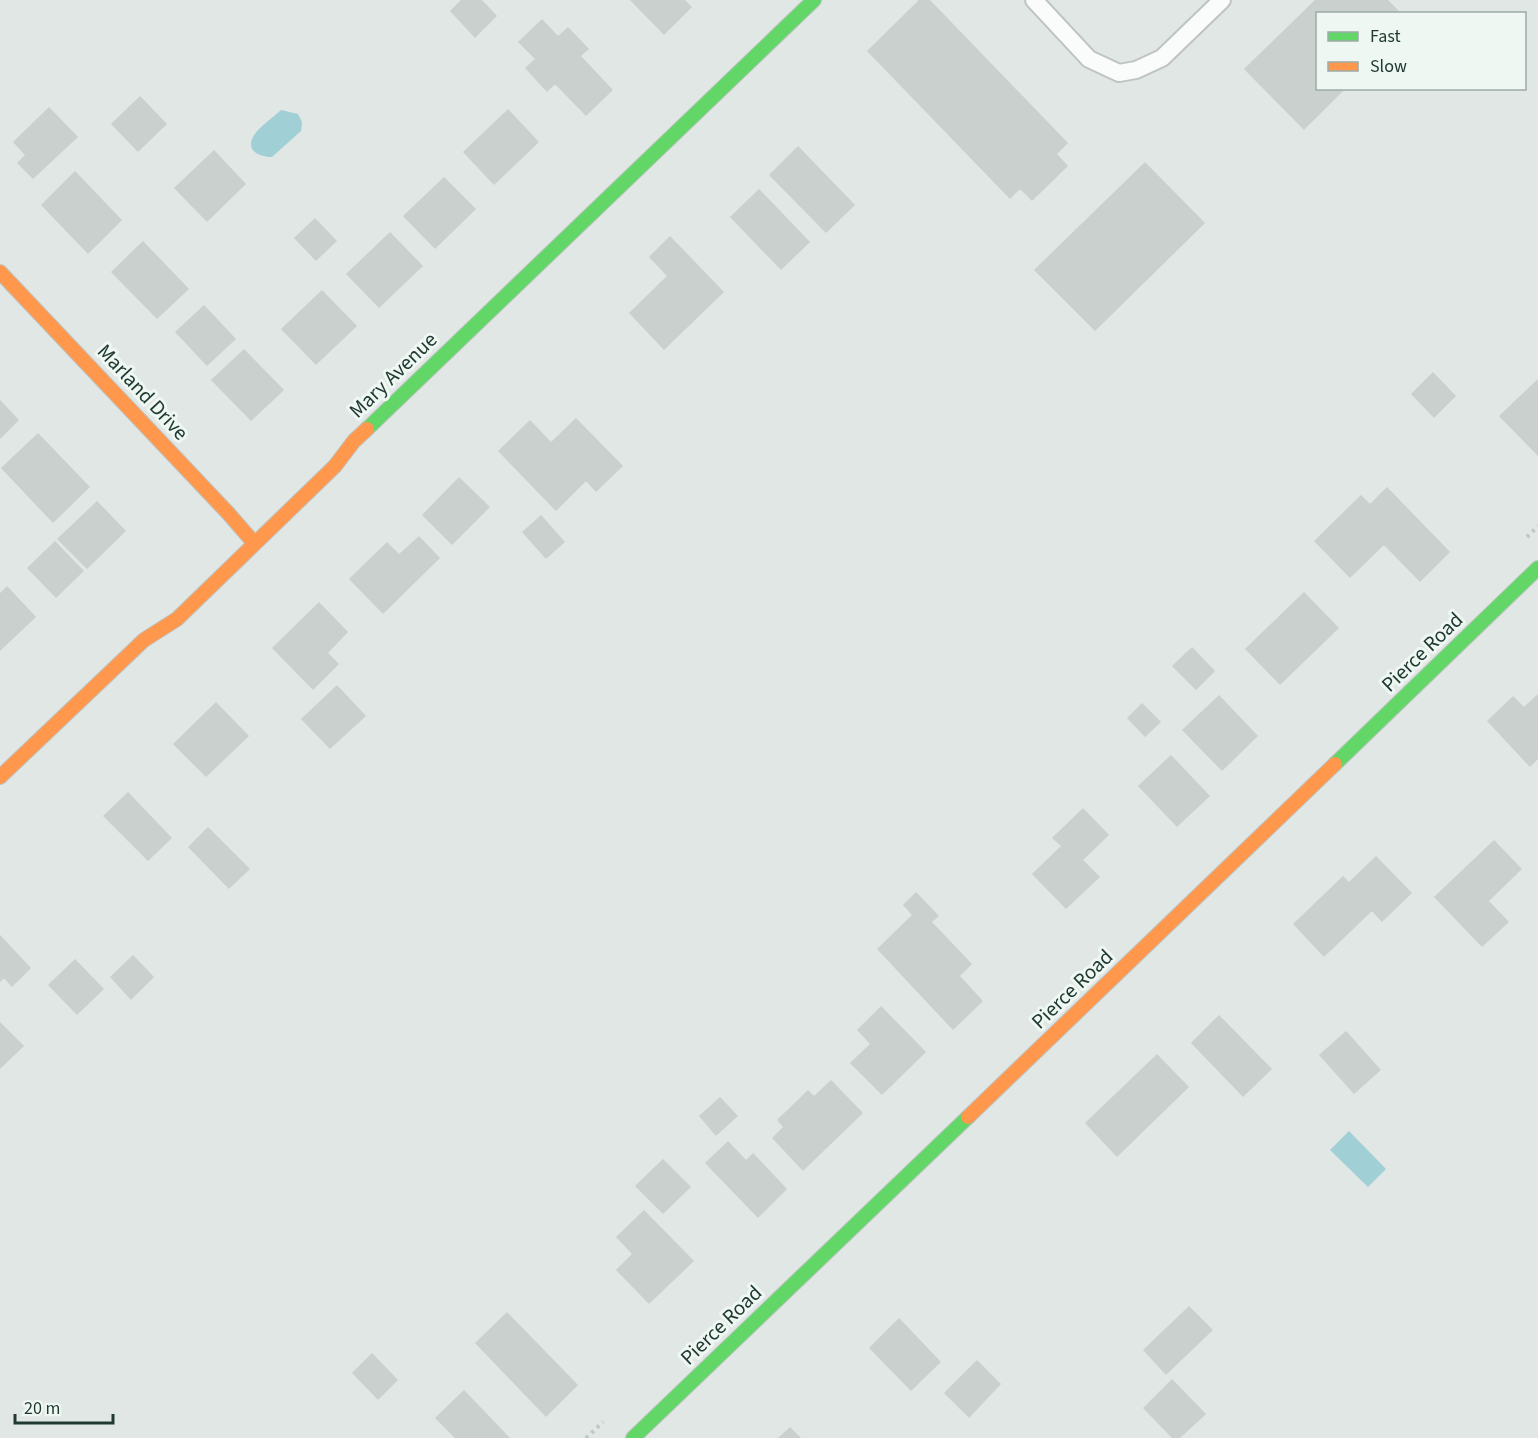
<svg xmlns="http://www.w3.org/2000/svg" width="1538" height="1438" viewBox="0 0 1538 1438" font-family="'Source Sans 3',sans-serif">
  <rect width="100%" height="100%" fill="#e1e7e4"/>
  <!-- water -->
  <path fill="#a1cfd6" d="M281,110L298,114L302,122L301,131L272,157C262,157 245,152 253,137C258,127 273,118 281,110Z
    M1349,1131L1386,1169L1368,1187L1330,1150Z"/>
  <!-- building -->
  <path fill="#cad0cd" stroke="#cad0cd" stroke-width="1.5" d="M462,0H481L496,16L475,37L451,11Z
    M631,0H684L691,7L664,34Z
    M920,0H929L1067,143L1056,154L1067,166L1032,200L1020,188L1010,198L868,51Z
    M1316,0H1387L1401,14H1318V88H1345L1304,129L1245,69Z
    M542,20L558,37L568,28L588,49L580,56L612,90L586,115L555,83L547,91L526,68L536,59L519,42Z
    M140,97L166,124L138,151L112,124Z
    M49,108L77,137L33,178L18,163L26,155L14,142Z
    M508,110L538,142L494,184L464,152Z
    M798,147L854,205L826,232L770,175Z
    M214,151L245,184L207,221L175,188Z
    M1145,163L1204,223L1095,330L1035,270Z
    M75,172L121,220L88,253L42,205Z
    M444,178L475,209L435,248L404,216Z
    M759,190L809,242L781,269L731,217Z
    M315,219L336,241L316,260L295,238Z
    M390,233L422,266L379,307L347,274Z
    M670,237L723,292L664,349L630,313L668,276L650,257Z
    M143,242L188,289L157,318L112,272Z
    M322,291L356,326L316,364L282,329Z
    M204,306L235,339L207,365L176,332Z
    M244,350L283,390L251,420L212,380Z
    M1433,373L1455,396L1434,417L1412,394Z
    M1538,380V455L1500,416Z
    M0,401L18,420L0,438Z
    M576,419L622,466L596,491L586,480L556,510L499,451L530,421L551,443Z
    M38,434L89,487L53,522L2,468Z
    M459,478L489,507L452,544L423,515Z
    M1387,488L1449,552L1420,581L1384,544L1350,577L1315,541L1361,496L1370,505Z
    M97,502L125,531L87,568L58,539Z
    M541,516L564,542L546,558L523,532Z
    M419,537L439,558L383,613L350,579L387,543L399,555Z
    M55,542L83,571L56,597L28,568Z
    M7,587L35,617L0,650V594Z
    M1304,593L1338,628L1280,684L1246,649Z
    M319,603L347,632L327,653L338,664L313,689L273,648Z
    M1192,648L1214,671L1196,689L1173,666Z
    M337,686L365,716L330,748L302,719Z
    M1538,695V758L1530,766L1488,721L1513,697L1524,708Z
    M1219,696L1257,736L1222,770L1183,730Z
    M216,703L248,736L206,776L174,744Z
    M1142,704L1160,722L1145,736L1128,718Z
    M1171,756L1209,796L1177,826L1139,786Z
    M128,793L171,838L148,860L104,816Z
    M1083,809L1108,835L1082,860L1099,877L1066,908L1033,874L1062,846L1053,838Z
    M208,828L249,869L229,888L189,847Z
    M1494,841L1521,869L1488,901L1508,922L1482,946L1435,897Z
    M1376,857L1411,893L1382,921L1372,910L1324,956L1294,924L1343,877L1349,883Z
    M916,893L938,916L931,922L971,964L959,976L982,1001L953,1029L878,949L913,915L904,905Z
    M0,936L30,968L12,986L4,977L0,981Z
    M133,956L153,977L131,999L111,977Z
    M75,960L103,989L77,1014L49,985Z
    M881,1007L925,1052L882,1094L851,1063L871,1044L858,1030Z
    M1219,1016L1271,1069L1243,1096L1192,1043Z
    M0,1023L23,1046L0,1068Z
    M1346,1032L1380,1070L1354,1093L1320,1055Z
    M1157,1055L1188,1087L1117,1156L1086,1123Z
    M831,1081L862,1113L803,1170L773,1138L784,1127L778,1120L808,1091L814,1097Z
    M720,1098L737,1116L716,1135L700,1116Z
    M728,1142L746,1161L753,1154L786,1189L758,1217L706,1163Z
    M663,1160L690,1187L663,1213L636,1186Z
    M644,1211L693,1261L649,1303L617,1270L633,1254L617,1237Z
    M1189,1307L1212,1330L1166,1374L1144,1350Z
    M507,1313L577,1385L546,1416L476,1343Z
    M899,1319L940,1362L911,1390L870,1348Z
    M372,1354L397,1380L378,1399L353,1373Z
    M977,1361L1000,1384L969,1417L945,1393Z
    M1172,1380L1205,1414L1179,1438H1173L1144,1408Z
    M464,1391L509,1438H456L436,1418Z
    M790,1428L800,1438H779Z"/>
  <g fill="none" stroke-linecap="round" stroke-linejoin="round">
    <defs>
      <path id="lane" d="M1034,0L1089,59L1119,73L1136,70L1162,58L1222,0"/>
      <path id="fast" d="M367,429L814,0
        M1335,764L1538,568
        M633,1438L968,1117"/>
      <path id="slow" d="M0,272L228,513L254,543
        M0,777L144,640L177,619L335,466L354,441L367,429
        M968,1117L1335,764"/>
    </defs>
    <!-- lane casing -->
    <use href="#lane" stroke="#bec4c1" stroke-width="20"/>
    <!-- fast casing -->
    <use href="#fast" stroke="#bec5c2" stroke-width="16"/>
    <!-- slow casing -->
    <use href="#slow" stroke="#bec5c2" stroke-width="16"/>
    <!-- path -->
    <path stroke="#bfc7c5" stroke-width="4" stroke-dasharray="3 4.5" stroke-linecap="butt" d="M1527,537L1538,526
      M586,1438L603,1422"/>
    <!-- lane -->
    <use href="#lane" stroke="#fafbfb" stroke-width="16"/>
    <!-- fast -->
    <use href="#fast" stroke="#63d668" stroke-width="14"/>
    <!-- slow -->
    <use href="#slow" stroke="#ff974d" stroke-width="14"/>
  </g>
  <g text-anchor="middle" stroke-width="6" stroke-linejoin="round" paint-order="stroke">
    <!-- street labels -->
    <g font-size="21" fill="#203a32" stroke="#eff7f3">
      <text transform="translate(393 375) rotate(-44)" y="7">Mary Avenue</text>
      <text transform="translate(143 392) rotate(47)" y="7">Marland Drive</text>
      <text transform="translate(1422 652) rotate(-44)" y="7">Pierce Road</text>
      <text transform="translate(1072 989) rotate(-44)" y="7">Pierce Road</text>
      <text transform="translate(721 1325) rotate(-44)" y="7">Pierce Road</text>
    </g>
  </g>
  <!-- legend -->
  <rect x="1316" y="12" width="210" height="78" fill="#eff7f3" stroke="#9caba6" stroke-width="1.5"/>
  <rect x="1328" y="32" width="30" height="9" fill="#63d668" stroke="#9caba6" stroke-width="1.5"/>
  <text x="1370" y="42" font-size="18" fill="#203a32">Fast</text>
  <rect x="1328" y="62" width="30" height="9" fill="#ff974d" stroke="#9caba6" stroke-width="1.5"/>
  <text x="1370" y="72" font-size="18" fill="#203a32">Slow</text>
  <!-- scale -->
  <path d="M15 1414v9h98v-9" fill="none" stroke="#203a32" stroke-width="3"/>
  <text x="24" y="1414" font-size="18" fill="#203a32" stroke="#eff7f3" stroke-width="4.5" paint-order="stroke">20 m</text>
</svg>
